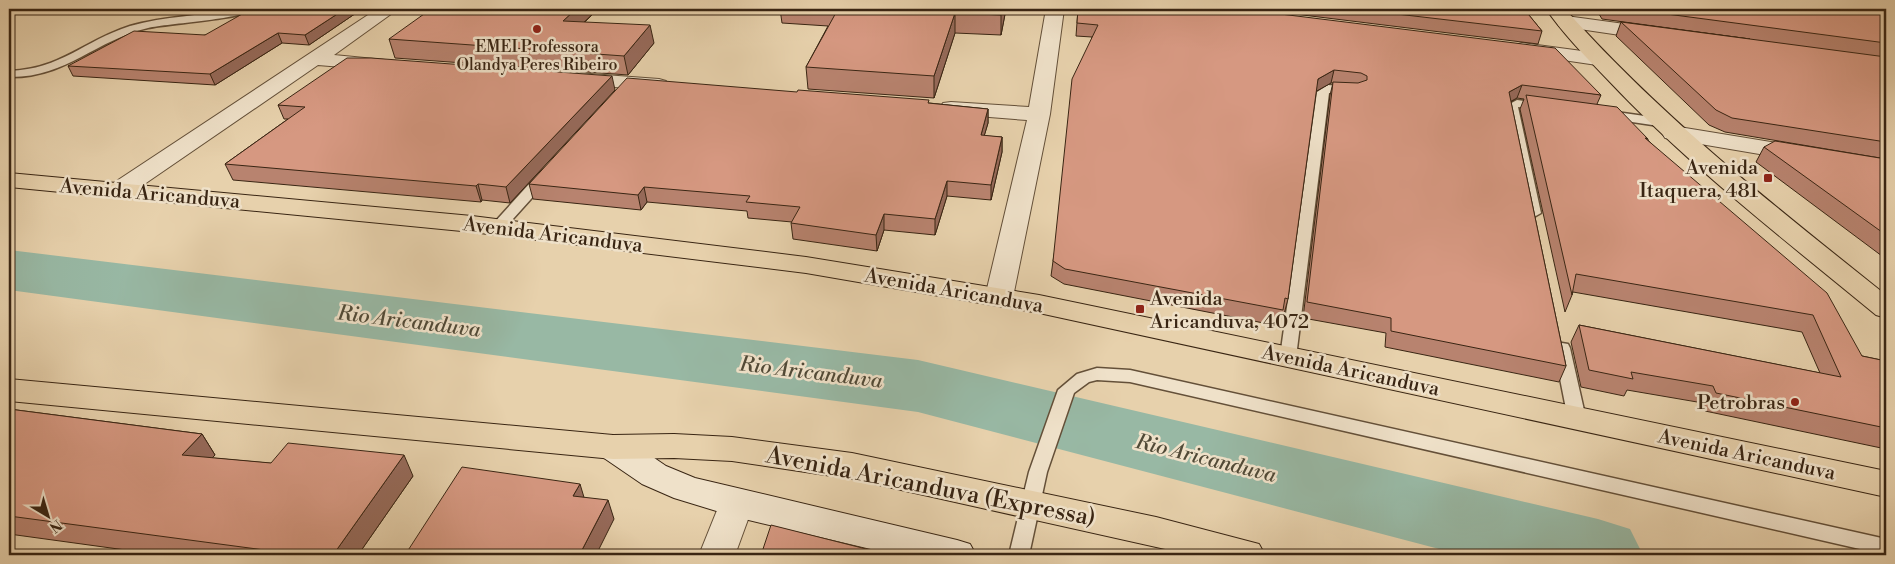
<svg xmlns="http://www.w3.org/2000/svg" width="1895" height="564" viewBox="0 0 1895 564" font-family="'Libre Bodoni',serif">
  <rect width="100%" height="100%" fill="#e7d1ac"/>
  <filter id="stains"><feTurbulence type="fractalNoise" baseFrequency=".004" numOctaves="4"/><feColorMatrix values="0 0 0 0 .2 0 0 0 0 .09 0 0 0 0 .02 0 0 0 .5 -.17"/></filter>
  <radialGradient id="worn" r=".72"><stop offset=".6" stop-color="#630" stop-opacity="0"/><stop offset="1" stop-color="#630" stop-opacity=".3"/></radialGradient>
  <g fill="none" stroke-linecap="round" stroke-linejoin="round">
    <!-- river -->
    <path fill="#98b8a4" fill-rule="evenodd" d="M9,250L918,360L1598,519L1630,529L1643,555H1462L918,412L9,290Z"/>
    <defs>
      <path id="service" d="M9,9H18L9,13Z
        M236,9H253C240,20 169,23 148,28C96,40 66,78 9,77V71C62,69 83,41 130,26C165,16 201,16 236,9Z
        M1328,85L1350,87L1356,90L1350,93H1329L1296,357L1294,361H1282L1280,357L1317,92Z
        M1517,100L1541,103L1547,106L1541,109L1518,107L1541,213L1534,217L1527,213L1506,106Z
        M1609,111L1659,118L1665,122L1659,126L1605,118V112Z
        M544,172L550,176L549,179L503,230H493L491,227L493,224L539,173Z
        M1562,343L1568,344L1570,348L1586,419L1583,423L1577,425L1571,423L1568,419L1554,348L1556,344Z
        M1097,368L1130,370L1886,539V555L1130,382L1097,380L1089,382L1074,393L1047,472L1029,555H1009L1029,472L1058,390L1077,374Z"/>
      <path id="minor" d="M377,9H398L334,55L385,60L388,64L385,68L378,70L318,65L130,194L121,196L112,194L109,189L112,184Z
        M1046,9H1064L1050,114L1013,297L1009,303L999,306L989,303L985,297L1027,120L951,114L943,113L940,108L943,103L951,102L1029,107Z
        M1566,16L1654,28L1661,30L1663,34L1661,38L1654,40L1559,26L1557,22L1559,18Z
        M1522,43L1597,53L1604,55L1607,59L1604,63L1597,65L1515,53L1512,49L1515,45Z
        M577,73L659,79L666,81L669,85L666,89L659,91L570,83L567,79L570,75Z
        M1673,126L1801,147L1809,149L1813,154L1809,159L1801,161L1665,138L1662,133L1665,128Z
        M736,489L748,493L754,503L735,555H699L724,493Z"/>
      <path id="secondary" d="M613,435L625,438L666,466L695,478L957,540L970,544L976,555H896L736,517L674,498L642,484L601,456L596,447L601,438Z"/>
      <path id="primary" d="M1546,9H1565C1661,117 1773,205 1886,295V318L1876,315C1785,240 1690,167 1608,80C1587,58 1564,35 1546,9Z"/>
      <path id="trunk" d="M9,173L472,216L806,257L1039,295L1886,471V497L1039,313L806,273L472,232L9,187Z
        M9,379L613,435L674,434L732,437L852,453L1156,517L1259,544L1265,555H1192L852,479L732,461L674,458L613,459L9,401Z"/>
    </defs>
    <!-- service casing -->
    <use href="#service" stroke="#645039" stroke-width="3"/>
    <!-- minor casing -->
    <use href="#minor" stroke="#645039" stroke-width="2"/>
    <!-- secondary casing -->
    <use href="#secondary" stroke="#392513" stroke-width="2"/>
    <!-- primary casing -->
    <use href="#primary" stroke="#392513" stroke-width="2"/>
    <!-- trunk casing -->
    <use href="#trunk" stroke="#392513" stroke-width="2"/>
    <!-- service -->
    <use href="#service" fill="#efe1c9" fill-rule="evenodd"/>
    <!-- minor -->
    <use href="#minor" fill="#efe1c9" fill-rule="evenodd"/>
    <!-- secondary -->
    <use href="#secondary" fill="#efe1c9" fill-rule="evenodd"/>
    <!-- primary -->
    <use href="#primary" fill="#e7d1ac" fill-rule="evenodd"/>
    <!-- trunk -->
    <use href="#trunk" fill="#e7d1ac" fill-rule="evenodd"/>
  </g>
  <!-- wall -->
  <path fill="#b8836f" stroke="#392513" d="M362,9L309,45L282,43L215,85L73,76L68,66L205,35Z
    M598,9L585,22L654,43L628,75L395,58L389,39Z
    M780,9H1006L1001,35L955,33L934,98L808,89L806,67L828,26L782,23Z
    M1078,9L1601,95L1597,104L1648,139V140L1862,356L1886,361V449L1705,411L1703,403L1627,390L1624,396L1581,387L1571,342L1579,325L1820,373L1802,332L1573,292L1572,295L1565,312L1520,109L1524,99L1517,98L1511,102L1566,366L1559,382L1385,347L1386,333L1303,318L1330,95L1333,83H1331L1316,91L1288,299L1284,314H1282L1279,326L1064,284L1051,276L1053,261L1092,37L1076,36Z
    M1254,9H1524L1542,31L1538,44Z
    M1596,9H1886V159L1725,132L1709,125L1616,36L1621,22L1750,39L1602,19Z
    M615,90L510,203L482,200L481,202L233,180L225,164L288,119H284L278,105Z
    M929,103L988,109V123L984,136L1002,137V152L991,200L947,196L935,235L884,230L877,251L793,239L791,223L792,222L748,218L747,211L647,202L641,210L533,199L529,184Z
    M1764,147L1886,159V259L1756,162Z
    M9,409L202,434L215,455L212,458L413,476L358,555H162L9,534Z"/>
  <!-- shaded-wall -->
  <path fill="#966a5a" stroke="#392513" d="M345,9H362L309,45L305,35Z
    M576,9H598L567,38L563,21Z
    M1003,9H1006L1001,35V15Z
    M955,13V33L934,98V76Z
    M650,25L654,43L628,75L624,56Z
    M278,33L282,43L215,85L210,74Z
    M1334,70L1331,83L1315,92L1318,79Z
    M612,76L615,90L510,203L506,187Z
    M1522,85L1517,98L1504,105L1509,92Z
    M988,109V123L980,150L981,135Z
    M1002,137V152L991,200V185Z
    M947,181V196L935,235V219Z
    M478,184L482,200L481,202L476,186Z
    M644,187L647,202L641,210L638,195Z
    M884,214V230L877,251L876,235Z
    M202,434L215,455L195,476L182,455Z
    M404,455L413,476L358,555H333Z
    M580,484L586,504L573,496Z
    M608,500L614,519L596,555L582,550Z"/>
  <!-- building -->
  <path fill="#d69881" stroke="#392513" d="M251,9H345L305,35L278,33L210,74L68,66L134,31L205,35Z
    M431,9H576L563,21L650,25L624,56L389,39Z
    M838,9H1003L1001,15L955,13L934,76L806,67Z
    M1078,9H1240L1555,48L1601,95L1522,85L1509,92L1566,366L1391,331V318L1307,302L1333,82L1358,83L1367,80V76L1361,73L1334,70L1318,79L1288,299L1285,298L1283,310L1065,269L1053,261L1072,79L1098,25L1077,23Z
    M1354,9H1524L1542,31Z
    M1629,9H1886V43Z
    M1621,22L1886,57V142L1732,118L1716,110Z
    M347,58H371L612,76L506,187L478,184L476,186L225,164L305,107L278,105Z
    M627,78L797,92L798,90L929,100L928,103L988,109L981,135L1002,137L991,185L947,181L935,219L884,214L876,235L791,223L800,207L746,202L750,196L644,187L638,195L529,184Z
    M1526,95L1617,107L1648,139L1645,138L1827,293L1862,356L1886,361V428L1716,393L1713,386L1631,372L1633,379L1589,370L1579,325L1841,377L1813,315L1576,274L1572,295Z
    M1775,141L1886,159V235L1764,147Z
    M9,409L202,434L182,455L271,463L288,443L404,455L333,555H302L9,516Z
    M462,467L580,484L573,496L608,500L582,550L623,555H405Z
    M771,525L890,555H761Z"/>
  <!-- markers -->
  <g fill="#8f2418" stroke="#efe1c9" stroke-width="2">
    <circle cx="537" cy="29" r="5"/>
    <rect x="1763" y="173" width="10" height="10" rx="2.5"/>
    <rect x="1135" y="304" width="10" height="10" rx="2.5"/>
    <circle cx="1795" cy="402" r="5"/>
  </g>
  <g text-anchor="middle" stroke-width="5" stroke-linejoin="round" paint-order="stroke">
    <!-- far-poi labels -->
    <g font-size="16" fill="#392513" stroke="#efe1c9">
      <text x="537" y="52">EMEI Professora<tspan x="537" dy="18">Olandya Peres Ribeiro</tspan></text>
    </g>
    <!-- poi labels -->
    <g font-size="20" fill="#392513" stroke="#efe1c9" text-anchor="end">
      <text x="1758" y="174">Avenida<tspan x="1758" dy="23">Itaquera, 481</tspan></text>
      <text x="1150" y="305" text-anchor="start">Avenida<tspan x="1150" dy="23">Aricanduva, 4072</tspan></text>
      <text x="1785" y="409">Petrobras</text>
    </g>
    <!-- street labels -->
    <g font-size="20" fill="#392513" stroke="#efe1c9">
      <text transform="translate(150 193) rotate(5)" y="7">Avenida Aricanduva</text>
      <text transform="translate(553 234) rotate(7)" y="7">Avenida Aricanduva</text>
      <text transform="translate(954 290) rotate(10)" y="7">Avenida Aricanduva</text>
      <text transform="translate(1351 370) rotate(12)" y="7">Avenida Aricanduva</text>
      <text transform="translate(1747 454) rotate(12)" y="7">Avenida Aricanduva</text>
    </g>
    <!-- water labels -->
    <g font-size="21" font-style="italic" fill="#514a37" stroke="#efe1c9">
      <text transform="translate(409 321) rotate(7)" y="7">Rio Aricanduva</text>
      <text transform="translate(811 372) rotate(7)" y="7">Rio Aricanduva</text>
      <text transform="translate(1206 458) rotate(14)" y="7">Rio Aricanduva</text>
    </g>
    <!-- near-street labels -->
    <g font-size="24" fill="#392513" stroke="#efe1c9">
      <text transform="translate(931 486) rotate(11)" y="8">Avenida Aricanduva (Expressa)</text>
    </g>
  </g>
  <!-- margin -->
  <rect width="1895" height="564" fill="none" stroke="#e7d1ac" stroke-width="30"/>
  <rect x="10" y="10" width="1875" height="544" fill="none" stroke="#392513" stroke-width="2.5"/>
  <rect x="15" y="15" width="1865" height="534" fill="none" stroke="#392513"/>
  <!-- north arrow -->
  <g transform="translate(48 516) rotate(142)" stroke="#efe1c9" stroke-width="4" paint-order="stroke">
  <path d="M0-4L9 19L0 12L-9 19Z" fill="#392513"/>
  <text y="-8" font-size="14" font-weight="bold" text-anchor="middle" fill="#392513">N</text>
  </g>
  <rect width="100%" height="100%" filter="url(#stains)"/>
  <rect width="100%" height="100%" fill="url(#worn)"/>
</svg>
